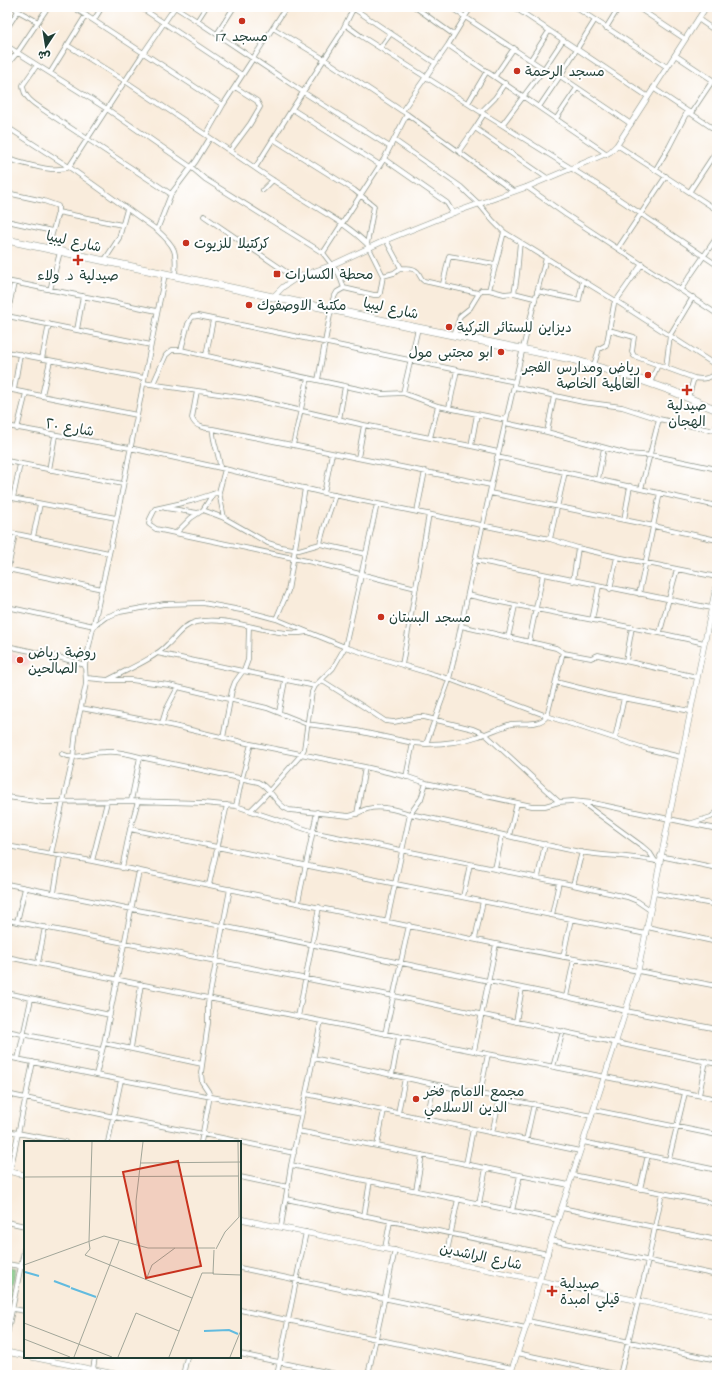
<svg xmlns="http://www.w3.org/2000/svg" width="724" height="1382" viewBox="0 0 724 1382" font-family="'Architects Daughter','Playpen Sans Arabic',sans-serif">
  <rect width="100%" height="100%" fill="#fff"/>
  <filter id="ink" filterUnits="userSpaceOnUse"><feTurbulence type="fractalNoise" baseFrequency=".025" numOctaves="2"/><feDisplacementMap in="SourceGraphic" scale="8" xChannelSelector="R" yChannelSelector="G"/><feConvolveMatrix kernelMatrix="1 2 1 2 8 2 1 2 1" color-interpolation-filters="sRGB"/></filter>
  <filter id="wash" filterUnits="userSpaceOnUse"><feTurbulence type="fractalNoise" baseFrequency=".012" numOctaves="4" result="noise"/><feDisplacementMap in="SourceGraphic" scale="16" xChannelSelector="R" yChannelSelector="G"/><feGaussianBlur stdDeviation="0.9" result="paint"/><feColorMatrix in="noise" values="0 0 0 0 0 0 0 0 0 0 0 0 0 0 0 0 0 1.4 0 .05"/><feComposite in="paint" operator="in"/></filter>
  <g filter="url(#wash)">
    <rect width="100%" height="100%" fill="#f9ecdc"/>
    <!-- built -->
    <path fill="#f7d0cf" d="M11,653L30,657L28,667L9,662Z"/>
    <!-- green -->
    <path fill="#7fc681" stroke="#4f825a" d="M7,1266L16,1268L8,1305H7Z"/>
  </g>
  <g filter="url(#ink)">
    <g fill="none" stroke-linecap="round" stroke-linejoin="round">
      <defs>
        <path id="minor" d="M14,7L18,11L38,22
          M73,7L223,105
          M140,7L242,75
          M206,7L197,21L303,92L390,147
          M415,7L454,35
          M450,7L544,69
          M514,7L647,96
          M575,7L667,67
          M637,7L685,39
          M353,8L435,63
          M698,19L717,32
          M94,20L102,7
          M346,25L361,36L484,114L475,128L547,178
          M7,28L18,11
          M273,28L324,59L402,111
          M606,28L619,7
          M217,34L234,7
          M67,45L125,81L230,151
          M448,45L607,154
          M7,46L107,109L191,167L205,179L323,253L384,159L407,114L402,111L448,45L471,7
          M380,48L391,33
          M675,55L717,83
          M531,59L549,31
          M7,65L17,53L48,7
          M37,65L23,85C23,99 38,106 48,113L171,194
          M50,73L86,15
          M495,76L514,48
          M560,76L631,124
          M235,87L257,101L260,107L250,124L230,151L255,168
          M653,88L717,131
          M468,103L487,71
          M539,107L560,76L595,20
          M292,109L340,35L354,7
          M481,112L495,98L505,83
          M407,114L513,191
          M484,114L502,125L541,73L563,40
          M556,119L577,88
          M502,125L601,187L717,265
          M7,127L69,167
          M206,135L223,105L285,9L287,7
          M273,139L354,190L374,206L367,244L383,276L380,293L379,295H374L344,288L337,292L333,299L318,380
          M394,140L461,187L479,204L493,221L504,232L616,301L717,366
          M617,145L717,210
          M459,151L475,128
          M7,159C24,163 53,174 69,167
          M384,159L447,203L453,213
          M656,169L669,147L686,114L691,113L713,80
          M527,187L565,214L717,314
          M263,190L273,180
          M690,191L717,150
          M7,193L44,201L58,206V212L48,249
          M58,212L122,225
          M204,216L295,278
          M7,221L52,231
          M157,230L69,167L144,52L175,7L197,21
          M386,240L401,268
          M367,244C352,229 335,219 317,208C296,195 275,182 255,168L292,109L380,165
          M618,248L666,176
          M323,253L339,274L344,288
          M104,261L119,238L127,209
          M175,276C177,251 176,247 157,230L171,194L196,161L210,138
          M383,276L394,273L401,268C405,268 412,268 415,270C420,272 419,278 424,281L478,293
          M7,281L157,311
          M443,284L449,256L495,264
          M681,289L717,237
          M50,290L60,252
          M489,290L504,232
          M537,291L579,300L583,281
          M514,293C518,276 518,259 520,242
          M7,316L151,345
          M7,316L14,283
          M77,330L83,296
          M609,330L634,337L632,352L634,356L694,378
          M454,335L460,316L470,308L481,290H489L504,294L514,293L534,298
          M181,350L188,324L192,317L198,316L515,382
          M7,352L144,378
          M206,355L213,320
          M42,359L49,324
          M594,365L599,349L606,345L607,342L614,304L642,264
          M666,368L670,335L693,297
          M143,383L246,398L364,425L358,458
          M650,383L658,365
          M153,384L166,355L172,350H181L247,365L382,394L403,393L418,328
          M514,387L583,402L622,407L659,419L710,430L716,428L717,423
          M7,389L137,415
          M14,390L20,354
          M197,391L192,418C195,427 204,428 213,429C212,443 220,454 220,468
          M403,393L438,406L506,420
          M42,395L50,361
          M688,398L694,378C704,380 709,378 717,373
          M449,408L457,370
          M477,414L471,446L498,452
          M339,420L345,386
          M505,423L547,432L628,454L656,456L717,469
          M364,425L471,446
          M7,426L130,448L225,469L324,493L550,539L578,548L617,557L717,577
          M17,429L26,393
          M213,429L491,485
          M547,432L554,396
          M430,438L438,406
          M293,445L308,378
          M497,457L717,506
          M7,461L123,484
          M49,470L55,436
          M598,479L604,448
          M641,489L659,419
          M219,492L191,501L155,509L150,519L149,524L156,529L312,562L416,588
          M324,493L332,453
          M490,493L654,526L717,540
          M7,497L116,518
          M13,498L20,464
          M165,508L198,513
          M203,510L224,518L268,543L281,547L299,550L320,544L366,554
          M417,511L425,471
          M224,518L219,492L225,469
          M624,520L630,486
          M7,532L109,553
          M176,533L191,518L203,510L213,494
          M33,537L40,504
          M550,539L565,472
          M320,544C323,527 330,512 335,495
          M475,560L711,608
          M7,569L102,589
          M8,569L15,534
          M573,581L578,548
          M610,589L617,557
          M639,594L660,493
          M468,595C546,613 626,624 704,643
          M7,607L94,626
          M276,619L288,591L305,488
          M592,620L599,586
          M94,626L106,617L120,612L164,604L203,603L246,611L276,619L345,647L402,665L449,679L547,716L647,749L681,757
          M461,626L556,648L564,653L591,658L598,655L697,677
          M660,632L677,569
          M508,638L515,606
          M529,642L543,574
          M7,646L58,657L85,665
          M157,653L315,686
          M626,661L632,627
          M402,665L429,514
          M87,678L108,680H131L169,685L267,708L307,724L357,731L413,743L426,744L448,683L453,663C482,528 510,392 546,258
          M108,680C126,670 154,659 168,644C177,636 183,625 196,622C232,614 272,639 307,632
          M321,680L364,707L385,721L394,722L418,717H424L473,729L485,734L559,802
          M556,682L608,695L690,711
          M81,708L161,723L251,744L242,778L236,806
          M279,712L285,681
          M162,723L166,710L178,687
          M223,738L232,690L235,682L245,668L248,660L249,626
          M615,738L624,698
          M251,744L365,767L408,777L426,783
          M426,744C445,744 462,742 479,736C489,733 501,727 511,724C523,722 539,727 547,716L563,652
          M62,754C76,761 90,752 105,752C117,751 129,754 140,757L131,801
          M140,757L258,782C271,787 275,805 289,810L349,816C356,815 360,811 367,809C381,805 397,810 410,814L421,799L426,783L532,806H545L559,802L573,801L593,803L717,829
          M406,777L413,743
          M7,797L43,802L131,801L203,803L236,806L317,833L559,882L627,897L637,901L650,910
          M583,803L642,846L650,853L655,861
          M251,810L263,798L301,755L304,749L312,692L315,686L333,668L345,647L377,504
          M357,814L365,767
          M692,823L711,817L717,812
          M130,829L396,884L646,934
          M509,836L517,803
          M7,846L92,861L496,944L717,986
          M51,854L73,758L76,730L86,684L85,665L116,522L165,274
          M660,856L717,868
          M92,861L107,802
          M122,868L130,829L138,801
          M495,869L502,835
          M538,877L545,844
          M7,884L132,909L222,926L566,997L626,1011L717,1029
          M209,885L227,805
          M573,885L582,852
          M54,893L60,856
          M654,893L717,905
          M463,897L470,864
          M298,902L317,812
          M552,915L559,882
          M7,920L394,996L717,1064
          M387,921L410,814C467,825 523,841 580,852C606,857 634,855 659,862
          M17,922L25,888
          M647,927L717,942
          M475,939L483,901
          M7,957L321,1021L717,1099
          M563,957L571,919
          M38,963L45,927
          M7,976L10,958
          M7,993L110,1015
          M566,997L574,959
          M298,1017L319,907
          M516,1022L522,988
          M7,1031L102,1050
          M385,1034L409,925
          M104,1043L202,1064
          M131,1048L141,984
          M474,1051L496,944
          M7,1057L96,1075L301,1114
          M313,1058L480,1094L592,1116
          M18,1059L31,999
          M553,1067L563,1031
          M96,1075L104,1043L139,871
          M392,1075L399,1037
          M7,1094L114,1117L203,1134L294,1153
          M306,1094L580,1151
          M480,1094L488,1054
          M699,1095L706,1061
          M594,1110L717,1135
          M398,1113L405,1078
          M427,1119L434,1084
          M7,1131L65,1142
          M298,1131L377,1146L569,1185
          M492,1133L500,1098
          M526,1140L534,1104
          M108,1142L121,1080
          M201,1142L210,1096L208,1091L202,1082L201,1073L208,1023V1004L230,889
          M583,1142L717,1170
          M377,1146L384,1110
          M669,1159L685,1093
          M466,1164L473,1129
          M291,1165L558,1220
          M10,1172L33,1062
          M573,1175L717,1204
          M240,1177L288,1187
          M640,1189L648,1155
          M416,1190L422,1155
          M286,1199L548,1254
          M479,1204L486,1168
          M562,1208L717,1240
          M512,1211L520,1175
          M364,1216L370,1181
          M7,1222L25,1226
          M281,1227L291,1165L321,1021
          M551,1240L717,1275
          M385,1248L390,1222
          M445,1261L458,1199
          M7,1264L25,1267
          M240,1268L526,1328
          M7,1308L25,1311
          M240,1310L512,1368
          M528,1321L717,1360
          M7,1335L25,1246
          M517,1353L620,1375
          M240,1354L341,1375
          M92,1375L95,1357
          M183,1375L187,1357
          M277,1375L306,1232
          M368,1375L395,1250
          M620,1375L648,1261L662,1193"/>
        <path id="tertiary" d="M273,297L283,287L298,277L332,265L386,240L453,213L527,187L610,152L617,145L706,7
          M7,1171L25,1175
          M240,1219L717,1317
          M7,1352L25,1356
          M31,1357L120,1375
          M510,1375L528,1321L551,1240L620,1029L638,971L717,581"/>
        <path id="trunk" d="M7,240L418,328L571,359L635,378L672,391L717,410"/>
      </defs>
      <!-- minor casing -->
      <use href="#minor" stroke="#8c9488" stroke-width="5.5"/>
      <!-- tertiary casing -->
      <use href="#tertiary" stroke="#8c9488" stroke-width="6"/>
      <!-- trunk casing -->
      <use href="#trunk" stroke="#8c9488" stroke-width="8"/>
      <!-- minor -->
      <use href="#minor" stroke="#fff" stroke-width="4"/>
      <!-- tertiary -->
      <use href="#tertiary" stroke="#fff" stroke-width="5"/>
      <!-- trunk -->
      <use href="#trunk" stroke="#fff" stroke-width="7"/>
    </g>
  </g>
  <!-- markers -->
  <g fill="#c8321e" stroke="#fff" stroke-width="1.5">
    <circle cx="242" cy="21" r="4"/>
    <circle cx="517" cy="71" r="4"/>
    <circle cx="186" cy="243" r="4"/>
    <path d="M76 254h4v4h4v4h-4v4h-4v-4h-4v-4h4z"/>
    <rect x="273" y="270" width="8" height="8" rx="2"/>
    <circle cx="249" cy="305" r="4"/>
    <circle cx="449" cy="327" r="4"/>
    <circle cx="501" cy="352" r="4"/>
    <circle cx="648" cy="375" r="4"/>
    <path d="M685 384h4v4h4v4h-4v4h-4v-4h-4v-4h4z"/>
    <circle cx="381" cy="617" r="4"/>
    <circle cx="20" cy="660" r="4"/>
    <circle cx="416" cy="1099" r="4"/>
    <path d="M550 1285h4v4h4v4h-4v4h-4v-4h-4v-4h4z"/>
  </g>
  <g text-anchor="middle" stroke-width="4" stroke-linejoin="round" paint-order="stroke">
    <!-- poi labels -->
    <g font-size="14" fill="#1f3d34" stroke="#fff" text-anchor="start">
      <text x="242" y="41" text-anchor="middle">مسجد 17</text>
      <text x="525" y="76">مسجد الرحمة</text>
      <text x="194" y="248">كركتيلا للزيوت</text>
      <text x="285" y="279">محطة الكسارات</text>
      <text x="78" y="280" text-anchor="middle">صيدلية د. ولاء</text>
      <text x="257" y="310">مكتبة الاوصفوك</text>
      <text x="457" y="332">ديزاين للستائر التركية</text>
      <text x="493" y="357" text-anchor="end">ابو مجتبى مول</text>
      <text x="640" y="372" text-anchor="end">رياض ومدارس الفجر<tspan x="640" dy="16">العالمية الخاصة</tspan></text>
      <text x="687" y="410" text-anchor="middle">صيدلية<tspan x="687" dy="16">الهجان</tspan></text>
      <text x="389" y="622">مسجد البستان</text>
      <text x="28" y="657">روضة رياض<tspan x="28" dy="16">الصالحين</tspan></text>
      <text x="424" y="1096">مجمع الامام فخر<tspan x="424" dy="16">الدين الاسلامي</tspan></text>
      <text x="560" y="1288">صيدلية<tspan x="560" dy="16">قيلي امبدة</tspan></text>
    </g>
    <!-- street labels -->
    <g font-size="14" fill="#1f3d34" stroke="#fff">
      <text transform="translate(74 241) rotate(12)" y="5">شارع ليبيا</text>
      <text transform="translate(391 308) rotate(12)" y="5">شارع ليبيا</text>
      <text transform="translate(70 427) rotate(10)" y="5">شارع ٢٠</text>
      <text transform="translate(481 1256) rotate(12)" y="5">شارع الراشدين</text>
    </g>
  </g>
  <!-- overview -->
  <g transform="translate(24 1141)">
    <rect width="217" height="217" fill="#f9ecdc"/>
    <path fill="none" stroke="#62bbdf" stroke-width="2" d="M1,131L15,135M30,140L46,146M47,147L72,156M180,190L205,189L214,193"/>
    <path fill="none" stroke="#a2a699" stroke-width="1" d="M116,22L217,21M0,36L215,35M65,100L68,1M65,101L66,108L61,114L168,157M113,103L112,60L119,1M192,108L201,91L215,76L214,1M190,109L189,133L217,134M0,124L80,95L124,107H191M122,139L128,124L151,107M0,182L88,216M0,198L46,216M50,216L95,100M94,216L112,172L155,190M145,216L178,132H190M206,216L217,189"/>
    <path fill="#c8321e" fill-opacity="0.15" stroke="#c8321e" stroke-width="2" d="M154,20L177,125L122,137L99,31Z"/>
    <rect width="217" height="217" fill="none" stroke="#1f3d34" stroke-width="2"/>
  </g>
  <!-- margin -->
  <rect width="724" height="1382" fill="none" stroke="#fff" stroke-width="24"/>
  <!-- north arrow -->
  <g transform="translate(46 46) rotate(192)" stroke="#ffffff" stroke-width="3" paint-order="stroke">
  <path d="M0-3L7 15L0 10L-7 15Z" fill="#1f3d34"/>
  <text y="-6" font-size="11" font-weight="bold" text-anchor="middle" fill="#1f3d34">ش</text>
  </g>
</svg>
